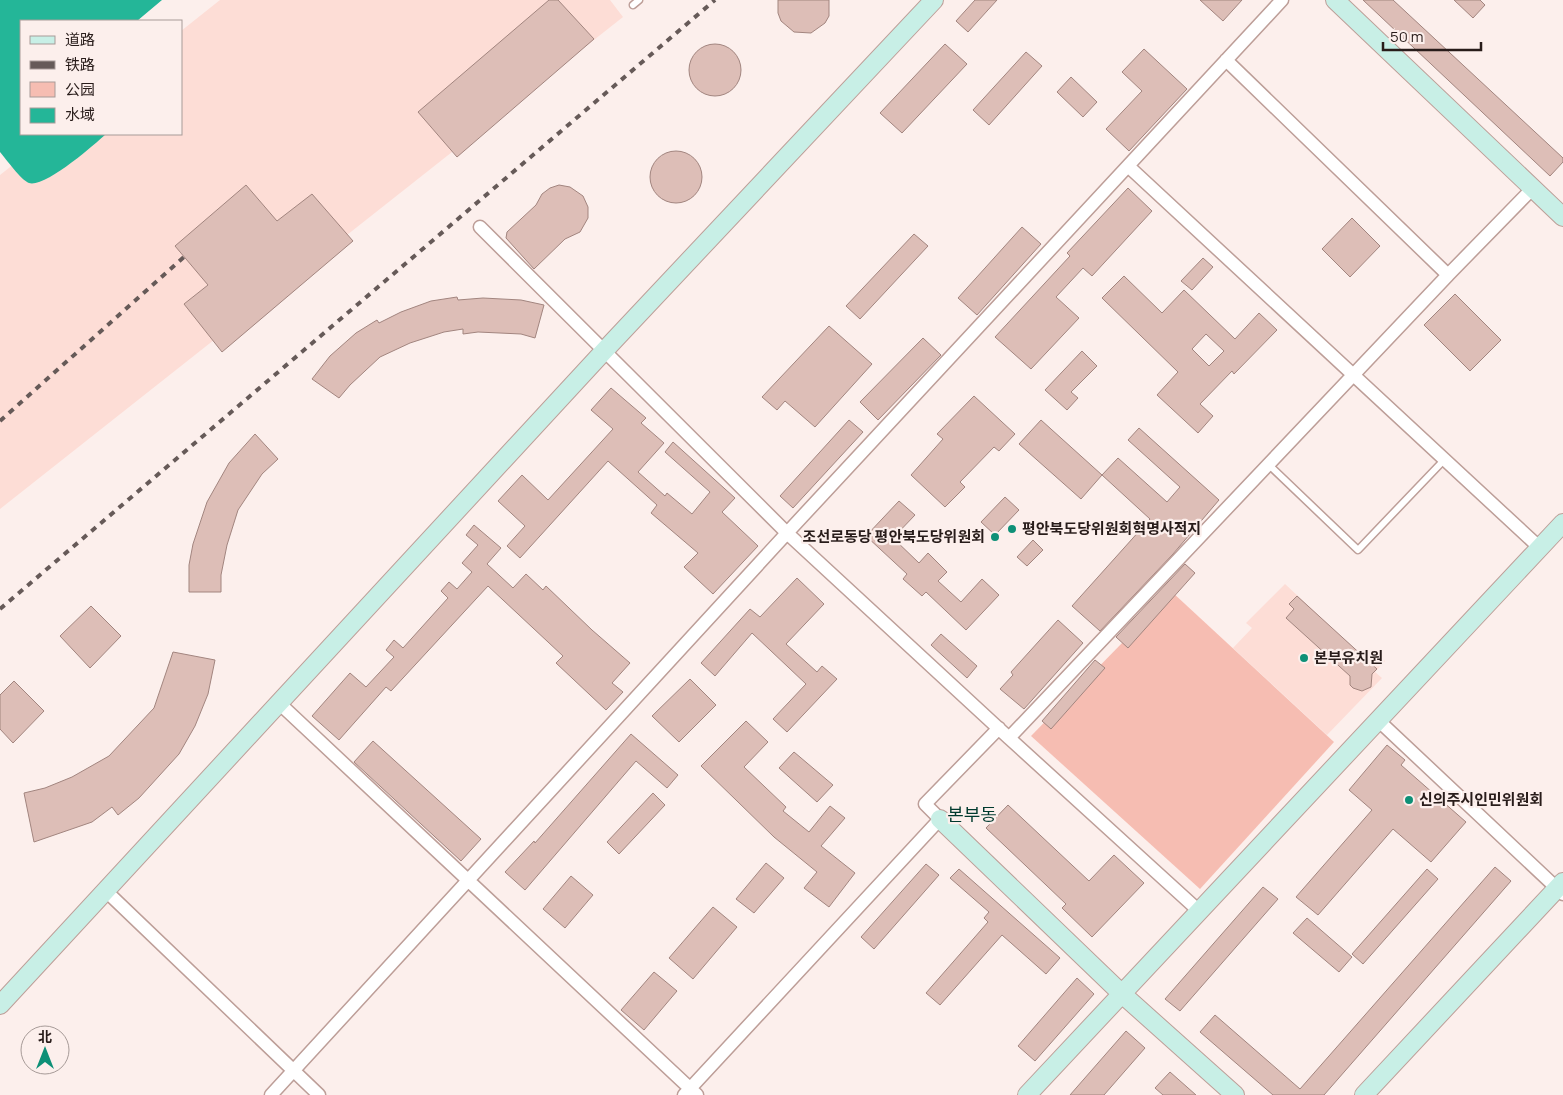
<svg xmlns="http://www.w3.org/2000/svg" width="1563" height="1095" viewBox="0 0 1563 1095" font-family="Manrope,'Noto Sans SC','Noto Sans KR',sans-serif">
  <rect width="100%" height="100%" fill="#fcefec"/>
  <!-- built -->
  <path fill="#fdddd6" d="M220,0H610L623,17L0,509V175L52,134H181V31Z
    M1285,584L1370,663L1378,655L1385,661L1375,672L1382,678L1327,735L1233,648L1252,628L1246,623Z"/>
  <!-- green -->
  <path fill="#f6bdb2" d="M1172,592L1334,742L1200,889L1031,736Z"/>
  <!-- water -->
  <path fill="#24b698" d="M0,0H162L137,21H21V134H106C94,145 45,188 29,183C21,180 6,159 0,152Z"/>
  <!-- building -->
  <path fill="#ddbeb7" stroke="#a2857f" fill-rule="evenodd" d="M549,0H558L594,39L457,157L418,112Z
    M778,0H829V16L825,23L811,33L794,32L781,21L778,13Z
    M975,0H997L968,32L956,21Z
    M1200,0H1242L1223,21Z
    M1363,0H1393L1563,158V162L1550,176Z
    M1454,0H1480L1485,5L1473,18Z
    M689 70a26 26 0 1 1 52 0a26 26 0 1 1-52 0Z
    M945,44L967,64L902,133L880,113Z
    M1144,49L1187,89L1129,151L1106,129L1142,91L1122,72Z
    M1026,52L1042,66L989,125L973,110Z
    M1071,77L1097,102L1083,117L1057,92Z
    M650 177a26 26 0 1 1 52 0a26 26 0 1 1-52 0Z
    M246,185L277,221L312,194L353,241L222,352L184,304L208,285L175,246Z
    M559,185L570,187L583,196L588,207V218L580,232L565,239L534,269L506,238L507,232L536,205L542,194L550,188Z
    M1128,188L1152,211L1092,276L1083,268L1056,297L1079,318L1031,369L995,337L1070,256L1067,253Z
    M1352,218L1380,246L1350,277L1322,249Z
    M1022,227L1041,244L977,315L958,298Z
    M914,234L928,246L860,319L846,306Z
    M1203,258L1213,267L1192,290L1181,281Z
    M1124,276L1162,313L1184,290L1235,339L1259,313L1277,330L1234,374L1232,371L1200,404L1213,416L1198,433L1157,395L1178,372L1102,298ZM1206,334L1224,351L1209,366L1192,349Z
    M1455,294L1501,340L1470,371L1424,325Z
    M457,297L458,300L483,298L521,300L544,305L535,338L521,334L478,332L463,334V329L444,332L410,343L380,357L350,385L339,398L312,379L330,356L356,333L377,320L379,323L401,312L431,301Z
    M829,326L872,364L815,427L785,401L777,410L762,397Z
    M923,338L941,355L878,420L860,402Z
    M1082,351L1097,366L1071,392L1078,398L1067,410L1045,390Z
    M611,388L646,418L641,423L664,443L638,472L665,496L667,493L692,514L710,492L665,452L673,442L735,498L722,512L758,546L713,594L684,567L698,553L651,513L657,505L608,461L520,558L507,546L525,526L498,501L522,475L548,500L613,429L591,410Z
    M974,396L1015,434L999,451L994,447L960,482L965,487L945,507L911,475L943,439L937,434Z
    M849,420L863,432L793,508L780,496Z
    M1041,420L1102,475L1081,499L1019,444Z
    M1139,428L1219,500L1173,554L1100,631L1072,606L1150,519L1102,475L1118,458L1167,502L1180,487L1128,440Z
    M255,434L278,459L262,474L238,510L227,545L221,575V592H189V565L193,544L207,502L229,463Z
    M1005,497L1019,510L995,535L981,522Z
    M899,501L915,515L893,538L919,563L928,553L947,572L938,581L961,602L982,579L999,595L966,630L926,592L922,596L903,579L907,574L866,536Z
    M474,525L501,548L487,564L513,588L526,574L543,590L546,586L592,630L630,663L612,683L623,692L606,710L556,663L563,656L488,586L391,691L386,687L339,740L312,716L350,673L366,687L394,657L386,650L394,640L403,648L448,598L441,591L449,582L457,589L472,572L462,563L478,545L466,535Z
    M1033,540L1043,550L1027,566L1017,557Z
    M1185,564L1195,573L1128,648L1116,637Z
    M797,578L824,604L786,644L817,672L822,666L837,679L787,732L773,719L806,684L752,633L715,676L701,663L750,609L760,617Z
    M1297,596L1377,669L1372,674L1371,687L1362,691L1353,688L1350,685V676L1286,618L1294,609L1289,604Z
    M91,606L121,636L90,668L60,636Z
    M1058,620L1083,643L1024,709L1000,689L1013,675L1011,672Z
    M941,634L977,666L967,678L931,645Z
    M173,652L215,660L208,694L195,726L179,754L139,798L118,815L112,807L92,822L34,842L24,793L45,788L72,777L109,756L154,708Z
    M1095,660L1105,668L1051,729L1042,721Z
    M690,679L716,705L679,742L652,716Z
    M14,681L44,711L13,743L0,729V695Z
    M746,721L768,742L744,767L786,807L783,811L809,832L830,806L845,818L821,846L855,873L829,907L804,888L817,872L774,837L701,766Z
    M631,734L678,775L667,788L636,761L525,890L505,872L534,841L535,843Z
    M373,741L481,839L461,861L354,762Z
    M1387,745L1405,760L1401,765L1466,822L1431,862L1393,829L1318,915L1296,897L1372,810L1349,790Z
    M794,752L833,785L817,802L779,768Z
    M653,793L665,805L619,854L607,842Z
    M1008,805L1089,881L1114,855L1144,883L1092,937L1062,908L1066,904L986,828Z
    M766,863L784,878L754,913L736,899Z
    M926,864L939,875L874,949L861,937Z
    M1495,867L1511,881L1324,1095H1273L1200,1032L1215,1015L1300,1089Z
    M959,869L1060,958L1046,974L1002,935L940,1005L926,993L988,922L984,918L989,912L950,878Z
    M1427,869L1438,879L1363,964L1352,954Z
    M571,876L593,895L565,928L543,909Z
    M1263,887L1278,899L1180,1011L1165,999Z
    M713,907L737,927L693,979L669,958Z
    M1307,918L1352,957L1339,972L1293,933Z
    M654,972L677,991L644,1030L621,1010Z
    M1077,978L1094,994L1035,1061L1018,1046Z
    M1126,1031L1145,1048L1104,1095H1070Z
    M1170,1072L1196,1095H1163L1155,1088Z"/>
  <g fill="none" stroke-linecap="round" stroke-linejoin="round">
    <defs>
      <path id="lane" d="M633,5L639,0
        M1268,464L1358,550L1445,459"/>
      <path id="street" d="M1128,166L1540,548
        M480,227L787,533L1009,738
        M1448,275L1533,188
        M279,703L697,1095
        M1379,721L1563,894
        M106,891L319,1095
        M1199,911L1009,738L1448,275L1226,60
        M271,1095L787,533L1282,0
        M684,1095L940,819L925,804L999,728"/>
      <path id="secondary" d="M1335,0L1563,217
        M940,819L1121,993L1235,1095
        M0,1005L604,351L934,0
        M1027,1095L1563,523
        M1364,1095L1563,882"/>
    </defs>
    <!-- lane casing -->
    <use href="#lane" stroke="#bd9e98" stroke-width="9"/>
    <!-- street casing -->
    <use href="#street" stroke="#bd9e98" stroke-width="15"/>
    <!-- secondary casing -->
    <use href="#secondary" stroke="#bd9e98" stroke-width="20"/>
    <!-- lane -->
    <use href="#lane" stroke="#fff" stroke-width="6"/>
    <!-- street -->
    <use href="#street" stroke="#fff" stroke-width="12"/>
    <!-- secondary -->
    <use href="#secondary" stroke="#c8efe6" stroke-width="18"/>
    <!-- rail -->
    <path stroke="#665a58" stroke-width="4" stroke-dasharray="6 6" stroke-linecap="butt" d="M0,421L184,257
      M0,609L715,0"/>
  </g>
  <!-- markers -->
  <g fill="#0e9077" stroke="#fcefec" stroke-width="2">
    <circle cx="1012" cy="529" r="5"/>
    <circle cx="995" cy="537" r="5"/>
    <circle cx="1304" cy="658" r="5"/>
    <circle cx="1409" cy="800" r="5"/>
  </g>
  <g text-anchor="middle" stroke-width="4.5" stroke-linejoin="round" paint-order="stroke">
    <!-- poi labels -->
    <g font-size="15" font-weight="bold" fill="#281c1a" stroke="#fcefec" text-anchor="start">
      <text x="1022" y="534">평안북도당위원회혁명사적지</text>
      <text x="985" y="542" text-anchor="end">조선로동당 평안북도당위원회</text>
      <text x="1314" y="663">본부유치원</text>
      <text x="1419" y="805">신의주시인민위원회</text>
    </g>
    <!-- quarter labels -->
    <g font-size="18" fill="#003a2e" stroke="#fcefec">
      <text x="972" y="821">본부동</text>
    </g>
  </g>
  <!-- legend -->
  <rect x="20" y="20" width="162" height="115" fill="#fcefec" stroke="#a79b98"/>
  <rect x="30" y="36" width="25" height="8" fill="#c8efe6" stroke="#a79b98"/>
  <text x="65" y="45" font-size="15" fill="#281c1a">道路</text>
  <rect x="30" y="61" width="25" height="8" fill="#665a58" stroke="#a79b98"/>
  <text x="65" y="70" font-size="15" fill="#281c1a">铁路</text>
  <rect x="30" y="82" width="25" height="15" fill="#f6bdb2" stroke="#a79b98"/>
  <text x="65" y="95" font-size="15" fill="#281c1a">公园</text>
  <rect x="30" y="108" width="25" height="15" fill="#24b698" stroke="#a79b98"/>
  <text x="65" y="120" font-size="15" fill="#281c1a">水域</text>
  <!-- north arrow -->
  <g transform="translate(45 1050)"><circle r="24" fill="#fcefec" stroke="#a79b98"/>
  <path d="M0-4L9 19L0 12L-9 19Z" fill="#0e9077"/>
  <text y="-8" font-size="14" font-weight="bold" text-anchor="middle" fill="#281c1a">北</text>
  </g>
  <!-- scale -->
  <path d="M1383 42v8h98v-8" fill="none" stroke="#281c1a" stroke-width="2.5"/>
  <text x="1390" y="42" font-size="15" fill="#281c1a" stroke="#fcefec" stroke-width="4" paint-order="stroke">50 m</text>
</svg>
